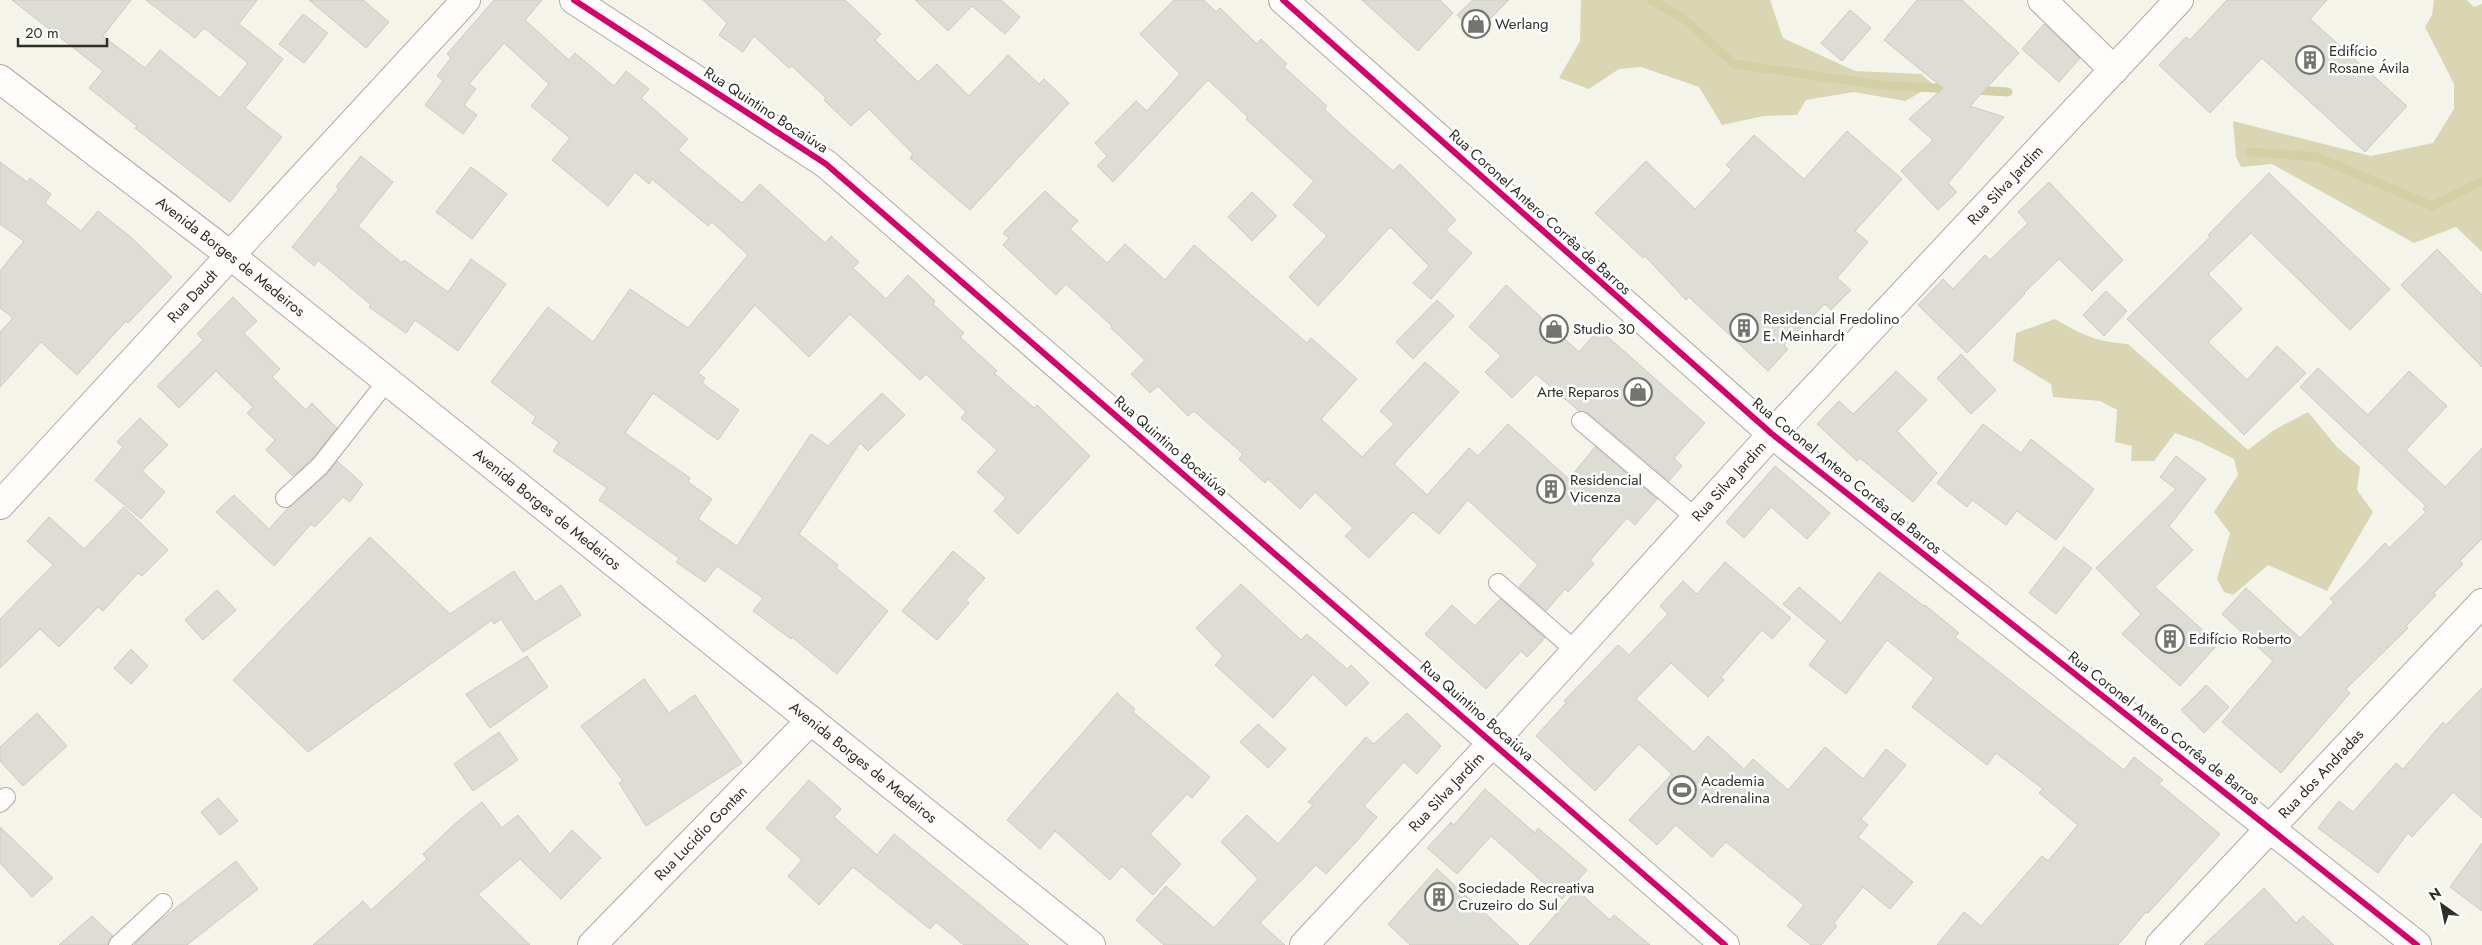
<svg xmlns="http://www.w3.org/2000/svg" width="2482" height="945" viewBox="0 0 2482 945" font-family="Jost,sans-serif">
  <rect width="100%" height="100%" fill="#f5f4ea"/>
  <!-- forest -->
  <path fill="#dad6b3" d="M1581,0H1770L1783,38L1855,71L1921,74L1934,85L1905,101L1854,92L1806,100L1797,115L1764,116L1722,125L1699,87L1641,67L1619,69L1589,89L1559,78L1580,41Z
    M2434,0H2467L2474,7L2482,4V252L2456,227L2414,243L2272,164L2241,167L2236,157L2233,121L2371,156L2433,143L2454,109V84L2425,27L2432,15Z
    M2055,319C2082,335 2097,342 2128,344L2248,450L2274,430L2308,412L2337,447L2360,467L2357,490L2373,512L2327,591L2268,565L2233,595L2224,592L2217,579L2230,533L2214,512L2238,475L2234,459L2200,442L2175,433L2154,461H2131L2132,446L2115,442L2117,410L2100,401L2053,397L2051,384L2013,361L2016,333Z"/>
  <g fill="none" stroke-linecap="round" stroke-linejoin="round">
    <!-- stream -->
    <path stroke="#d4d0a6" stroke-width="9" d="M1651,0L1683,18L1734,64L1881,85L1953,89
      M1973,90L2008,92
      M2250,152L2317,157L2432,206L2482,181"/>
  </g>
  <!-- building -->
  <path fill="#ddddd5" stroke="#cbcbc3" d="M12,0H131L103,36L145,68L160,50L220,98L248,63L204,28L195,38L146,0H257L239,24L283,59L245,108L282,137L230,202L135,128L137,126L89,88L103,71Z
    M309,0H363L389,22L366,48Z
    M494,0H542L525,20L569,60L575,53L614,86L626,71L649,89L641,98L688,139L678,150L742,203L760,184L825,243L831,236L859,262L853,268L886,299L908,275L935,301L933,304L964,333L960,337L997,371L994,373L1034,408L1037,405L1090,456L1018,534L994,511L1006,498L977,472L997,450L961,418L966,412L926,374L920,380L850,314L809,357L755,305L698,373L705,378L702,383L739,410L718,440L653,393L625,433L690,478L688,482L712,499L698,519L737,546L811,434L828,446L882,393L905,415L868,451L860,443L799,534L838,565L836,568L888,611L837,674L792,637L791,639L753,611L763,598L717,566L705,582L676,562L679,558L599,500L607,488L553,451L559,442L532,423L536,417L491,382L548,307L593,342L630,289L688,328L748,255L712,222L708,226L652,179L649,184L635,172L608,206L552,160L570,138L531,106L549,84L504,43L469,84L476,89L464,105L477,115L463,134L425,105L443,81L437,76L451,58L447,54Z
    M703,0H845L881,34L875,40L918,82L937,64L969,96L1008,55L1039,84L1044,79L1069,103L970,210L910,158L913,154L869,109L851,126L824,100L826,98L792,66L789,68L754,36L743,52L719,35L727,23Z
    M915,0H1001L1020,17L1005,34L972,6L948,31Z
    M1174,0H1204L1216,12L1220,8L1257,44L1261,39L1287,64L1284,67L1327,106L1324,109L1350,133L1393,171L1400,164L1456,220L1446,230L1472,253L1431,299L1413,283L1429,266L1390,227L1318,306L1289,277L1327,236L1293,205L1314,181L1246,119L1248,117L1208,80L1113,182L1097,166L1107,156L1095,143L1136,101L1147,111L1180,74L1140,34Z
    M1362,0H1440L1453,13L1418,51Z
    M1473,0H1509L1476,33L1457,15Z
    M1917,0H1962L2019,53L1970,106L2004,117L1948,183L1957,192L1938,210L1901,171L1933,140L1909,119L1943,88L1884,40Z
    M2227,0H2327L2310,19L2407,106L2365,152L2262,58L2210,113L2159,65L2186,37L2190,40Z
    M1850,10L1871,28L1842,61L1821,43Z
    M303,14L328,33L304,63L279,44Z
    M2044,24L2080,58L2059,82L2022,49Z
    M1847,131L1902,179L1855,231L1868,242L1837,278L1851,290L1831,310L1825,304L1784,345L1788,349L1768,371L1689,297L1686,300L1645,256L1643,258L1595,213L1646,161L1695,209L1732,170L1726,165L1754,135L1804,179Z
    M361,156L393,182L358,226L402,263L404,260L448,292L471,259L506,284L458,351L415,320L406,333L369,307L371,305L318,260L314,266L292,247L339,189L336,187Z
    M0,162L27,182L30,178L51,194L45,203L81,231L98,211L132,238L172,277L128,323L126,321L77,375L41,342L0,387V332L13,318L0,308V271L24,241L0,224Z
    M471,167L507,194L472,239L436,212Z
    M2269,173L2390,289L2350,330L2251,233L2208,274L2242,309L2208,342L2247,380L2277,346L2306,373L2244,435L2127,319L2210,237L2208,235Z
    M2049,182L2123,260L2092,291L2059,259L2024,293L2025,294L1967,353L1918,305L1943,279L1953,289L1985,255L1990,260L2028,223L2018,212Z
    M1045,191L1078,221L1070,229L1107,263L1125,244L1165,280L1194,245L1307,343L1311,338L1357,379L1321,419L1362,457L1394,424L1380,411L1425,362L1459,392L1394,464L1427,495L1469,448L1478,456L1508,424L1569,479L1595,447L1657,499L1635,525L1627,518L1590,560L1594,564L1568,592L1565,589L1546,611L1519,587L1538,565L1468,500L1439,534L1413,512L1369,558L1345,536L1353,528L1315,492L1300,509L1268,479L1265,483L1239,459L1243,454L1194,411L1188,416L1158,386L1150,393L1131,374L1145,360L1111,328L1112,326L1066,284L1056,295L1003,245L1009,238L1003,233Z
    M1252,192L1277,216L1252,241L1228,217Z
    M2437,249L2482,295V367L2401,285Z
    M1506,285L1579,352L1599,329L1705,423L1674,458L1682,466L1669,481L1588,413L1579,411L1536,374L1512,398L1485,372L1501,356L1469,327Z
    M2106,291L2127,311L2104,336L2083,315Z
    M233,297L257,321L244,333L280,369L272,377L306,410L312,403L337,428L312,459L293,476L266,450L275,440L247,413L253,407L216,371L179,408L157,386L203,340L197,334Z
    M1437,300L1454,316L1413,359L1396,342Z
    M1961,354L1996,390L1971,414L1937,378Z
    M2318,368L2368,415L2409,371L2447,406L2406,450L2445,487L2482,448V539L2460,561L2463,564L2434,593L2436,595L2406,626L2408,628L2346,689L2350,693L2281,773L2222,722L2273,661L2222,614L2246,588L2300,638L2334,602L2330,599L2363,566L2385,543L2389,548L2426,512L2423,509L2426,506L2300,387Z
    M1896,371L1927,400L1897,431L1937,473L1913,502L1860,458L1857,461L1817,424L1839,401L1853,414Z
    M140,418L168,445L142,471L165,492L141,519L95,480L123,447L117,442Z
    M1983,424L2021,453L2031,439L2094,489L2056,540L2017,511L2006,525L1972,500L1967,507L1937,483Z
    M2176,456L2206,479L2169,526L2193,550L2155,587L2218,644L2180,686L2122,634L2141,614L2096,568L2176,489L2160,477Z
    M337,461L363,484L350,502L343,497L315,527L311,524L274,566L216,512L234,495L269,529L288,508L327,474Z
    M1775,466L1830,513L1807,539L1771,507L1744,538L1726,522Z
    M124,507L168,550L142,576L138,573L103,611L98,607L59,647L40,629L0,668V619L53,565L27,541L49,517L84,549Z
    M370,537L450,614L514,571L535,602L561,585L581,615L523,652L501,619L494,624L492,620L308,752L233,680Z
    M2064,547L2092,568L2056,614L2029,593Z
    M953,551L985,578L966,600L969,603L937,640L902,611Z
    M1725,562L1791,618L1772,639L1762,630L1721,677L1724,680L1708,697L1671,663L1636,699L1694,752L1708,736L1744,769L1753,759L1788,790L1825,747L1863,779L1886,749L1906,765L1861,819L1868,825L1858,837L1913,882L1890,909L1863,887L1834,923L1837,926L1821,945H1811L1787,926L1804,905L1726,842L1712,857L1676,825L1657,845L1629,820L1672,774L1639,744L1595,791L1536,736L1566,703L1564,701L1618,645L1629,655L1668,614L1660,606L1683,581L1697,594Z
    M1879,572L1924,606L1925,605L1959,633L1955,637L2124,770L2134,757L2163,780L2159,784L2220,834L2148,913L2146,912L2118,945H1937L1964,912L1981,926L2042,856L2048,861L2078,825L2039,793L2043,789L1996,753L1987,765L1912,707L1934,678L1887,640L1846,694L1809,665L1827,641L1783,604L1799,587L1841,623Z
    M1241,584L1301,640L1307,634L1347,669L1351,665L1369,683L1346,706L1313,674L1273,718L1215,665L1223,656L1196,628Z
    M217,590L236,610L203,640L185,620Z
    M1500,599L1545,638L1527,657L1521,651L1486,689L1425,634L1452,605L1475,626Z
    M131,649L148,666L131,684L114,668Z
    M527,656L548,687L490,728L466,694Z
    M644,679L669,713L695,695L742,763L646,826L619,783L623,781L581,726Z
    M2206,685L2229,707L2204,733L2181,710Z
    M2482,688V818L2453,792L2412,837L2408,833L2378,873L2318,828L2339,801L2353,812L2396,763L2403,769L2443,722L2446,725Z
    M1117,693L1135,709L1133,712L1210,777L1192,798L1187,794L1150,834L1181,864L1153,895L1122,866L1110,880L1055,831L1040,849L1007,820Z
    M37,713L67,746L23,786L0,761V747Z
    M1407,713L1441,746L1417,774L1404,762L1364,806L1377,817L1356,842L1326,874L1316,865L1260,923L1285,945H1164L1136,920L1166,886L1214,928L1258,879L1221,842L1247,815L1278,844L1313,805L1308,802L1366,737L1374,744Z
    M1258,724L1286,749L1268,768L1240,742Z
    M499,732L518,760L473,791L454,764Z
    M809,780L841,809L834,817L877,855L894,834L1029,945H964L936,922L930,929L853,867L819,905L788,876L802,860L766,828Z
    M1485,789L1535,833L1538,828L1587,870L1562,899L1491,836L1457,874L1427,848L1451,822L1454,825Z
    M218,798L238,821L220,835L201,812Z
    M482,802L502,828L518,815L550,854L572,830L601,858L561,899L520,859L478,894L530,945H313L363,901L371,910L427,859L423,854L457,822Z
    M0,827L53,878L32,897L0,863Z
    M2482,843V911L2450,887Z
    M236,861L258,889L187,945H134L158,922Z
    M1437,869L1519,945H1410L1388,924Z
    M2264,888L2296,923L2303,916L2334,945H2204Z
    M1577,890L1610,920L1614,915L1650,945H1529Z
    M92,916L113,936L108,945H59Z"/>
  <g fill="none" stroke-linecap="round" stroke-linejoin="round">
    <defs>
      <path id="service" d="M1581,421L1696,518
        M285,498L320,466L387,381
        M1498,583L1576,651
        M0,803L6,797
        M118,945L163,903"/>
      <g id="minor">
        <path d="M574,0L826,164L1725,945"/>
        <path d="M1283,0L1772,434L2417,945"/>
        <path d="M2042,0L2114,70"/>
        <path id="s1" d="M0,505L466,0"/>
        <path id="s2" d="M592,945L811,720"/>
      </g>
      <g id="tertiary">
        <path id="s3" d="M1304,945L1493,742L1772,434L2179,0"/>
        <path id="s4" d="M2160,945L2482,603"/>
      </g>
      <g id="secondary">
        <path id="s5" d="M0,79L230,255L1091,945"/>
      </g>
    </defs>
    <!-- service casing -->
    <use href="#service" stroke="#ababa4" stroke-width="20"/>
    <!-- minor casing -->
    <use href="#minor" stroke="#ababa4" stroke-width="30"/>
    <!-- tertiary casing -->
    <use href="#tertiary" stroke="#ababa4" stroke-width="30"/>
    <!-- secondary casing -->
    <use href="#secondary" stroke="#ababa4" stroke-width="30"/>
    <!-- service -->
    <use href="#service" stroke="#fefdfc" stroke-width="18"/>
    <!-- minor -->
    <use href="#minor" stroke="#fefdfc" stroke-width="28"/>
    <!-- tertiary -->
    <use href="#tertiary" stroke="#fefdfc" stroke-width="28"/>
    <!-- secondary -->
    <use href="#secondary" stroke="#fefdfc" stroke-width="28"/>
    <defs>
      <path id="cycleway" d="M574,0L826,164L1725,945
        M1283,0L1772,434L2417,945"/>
    </defs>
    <!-- cycleway casing -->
    <use href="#cycleway" stroke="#fff" stroke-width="9"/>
    <!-- cycleway -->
    <use href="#cycleway" stroke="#d6006c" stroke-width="6"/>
  </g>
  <!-- icons -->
  <defs>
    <symbol id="shop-ring" viewBox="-11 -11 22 22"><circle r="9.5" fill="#fff" stroke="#74736c" stroke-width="1.5"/><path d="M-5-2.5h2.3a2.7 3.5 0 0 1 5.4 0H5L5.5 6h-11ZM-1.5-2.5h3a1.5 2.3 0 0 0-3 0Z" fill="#74736c"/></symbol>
    <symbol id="building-ring" viewBox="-11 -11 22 22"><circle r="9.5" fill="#fff" stroke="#74736c" stroke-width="1.5"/><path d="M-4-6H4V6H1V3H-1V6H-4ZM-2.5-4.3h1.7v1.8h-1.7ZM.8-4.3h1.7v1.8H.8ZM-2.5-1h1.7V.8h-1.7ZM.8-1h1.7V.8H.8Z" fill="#74736c"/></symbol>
    <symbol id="stadium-ring" viewBox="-11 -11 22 22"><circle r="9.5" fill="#fff" stroke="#74736c" stroke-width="1.5"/><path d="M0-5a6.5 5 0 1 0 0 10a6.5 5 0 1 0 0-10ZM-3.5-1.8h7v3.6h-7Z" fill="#74736c"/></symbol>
  </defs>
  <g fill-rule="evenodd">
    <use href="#shop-ring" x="1460" y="8" width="32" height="32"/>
    <use href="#building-ring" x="2294" y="44" width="32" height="32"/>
    <use href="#building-ring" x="1728" y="312" width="32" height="32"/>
    <use href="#shop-ring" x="1538" y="313" width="32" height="32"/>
    <use href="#shop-ring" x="1622" y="376" width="32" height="32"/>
    <use href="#building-ring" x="1535" y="473" width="32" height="32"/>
    <use href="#building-ring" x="2154" y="623" width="32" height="32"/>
    <use href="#stadium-ring" x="1666" y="774" width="32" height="32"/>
    <use href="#building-ring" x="1423" y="881" width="32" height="32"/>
  </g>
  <g text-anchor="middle" stroke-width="5" stroke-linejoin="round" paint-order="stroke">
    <!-- poi labels -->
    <g font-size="15" fill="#2f2e28" stroke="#fff" text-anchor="start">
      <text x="1495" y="29">Werlang</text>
      <text x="2329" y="56">Edifício<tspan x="2329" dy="17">Rosane Ávila</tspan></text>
      <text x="1763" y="324">Residencial Fredolino<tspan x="1763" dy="17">E. Meinhardt</tspan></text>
      <text x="1573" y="334">Studio 30</text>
      <text x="1619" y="397" text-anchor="end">Arte Reparos</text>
      <text x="1570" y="485">Residencial<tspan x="1570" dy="17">Vicenza</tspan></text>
      <text x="2189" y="644">Edifício Roberto</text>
      <text x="1701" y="786">Academia<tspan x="1701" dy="17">Adrenalina</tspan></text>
      <text x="1458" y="893">Sociedade Recreativa<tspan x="1458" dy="17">Cruzeiro do Sul</tspan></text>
    </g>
    <!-- street labels -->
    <g font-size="15" fill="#2f2e28" stroke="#fff">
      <text transform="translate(766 110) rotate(33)" y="5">Rua Quintino Bocaiúva</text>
      <text dy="5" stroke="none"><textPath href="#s3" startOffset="1034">Rua Silva Jardim</textPath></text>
      <text transform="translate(1540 212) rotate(42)" y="5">Rua Coronel Antero Corrêa de Barros</text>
      <text dy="5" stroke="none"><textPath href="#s5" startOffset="291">Avenida Borges de Medeiros</textPath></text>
      <text dy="5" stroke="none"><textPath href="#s1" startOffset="284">Rua Daudt</textPath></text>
      <text transform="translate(1171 446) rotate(41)" y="5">Rua Quintino Bocaiúva</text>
      <text transform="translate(1847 476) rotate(39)" y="5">Rua Coronel Antero Corrêa de Barros</text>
      <text dy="5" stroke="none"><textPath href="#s3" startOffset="629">Rua Silva Jardim</textPath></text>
      <text dy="5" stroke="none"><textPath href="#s5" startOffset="696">Avenida Borges de Medeiros</textPath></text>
      <text transform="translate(1477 711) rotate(41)" y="5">Rua Quintino Bocaiúva</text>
      <text transform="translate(2164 728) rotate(38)" y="5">Rua Coronel Antero Corrêa de Barros</text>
      <text dy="5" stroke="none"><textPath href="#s5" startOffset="1101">Avenida Borges de Medeiros</textPath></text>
      <text dy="5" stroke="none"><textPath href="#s4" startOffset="235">Rua dos Andradas</textPath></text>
      <text dy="5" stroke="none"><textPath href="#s3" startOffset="209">Rua Silva Jardim</textPath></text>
      <text dy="5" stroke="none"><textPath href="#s2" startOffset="156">Rua Lucidio Gontan</textPath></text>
    </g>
  </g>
  <!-- north arrow -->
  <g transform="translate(2442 905) rotate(327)" stroke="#ffffff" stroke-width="4" paint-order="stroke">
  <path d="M0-4L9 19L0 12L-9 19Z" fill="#2f2e28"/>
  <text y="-8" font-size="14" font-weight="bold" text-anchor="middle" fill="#2f2e28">N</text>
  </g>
  <!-- scale -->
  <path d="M18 38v8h89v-8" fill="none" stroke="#2f2e28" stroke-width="2.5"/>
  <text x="25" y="38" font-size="15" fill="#2f2e28" stroke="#ffffff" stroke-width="4" paint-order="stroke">20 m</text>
</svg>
